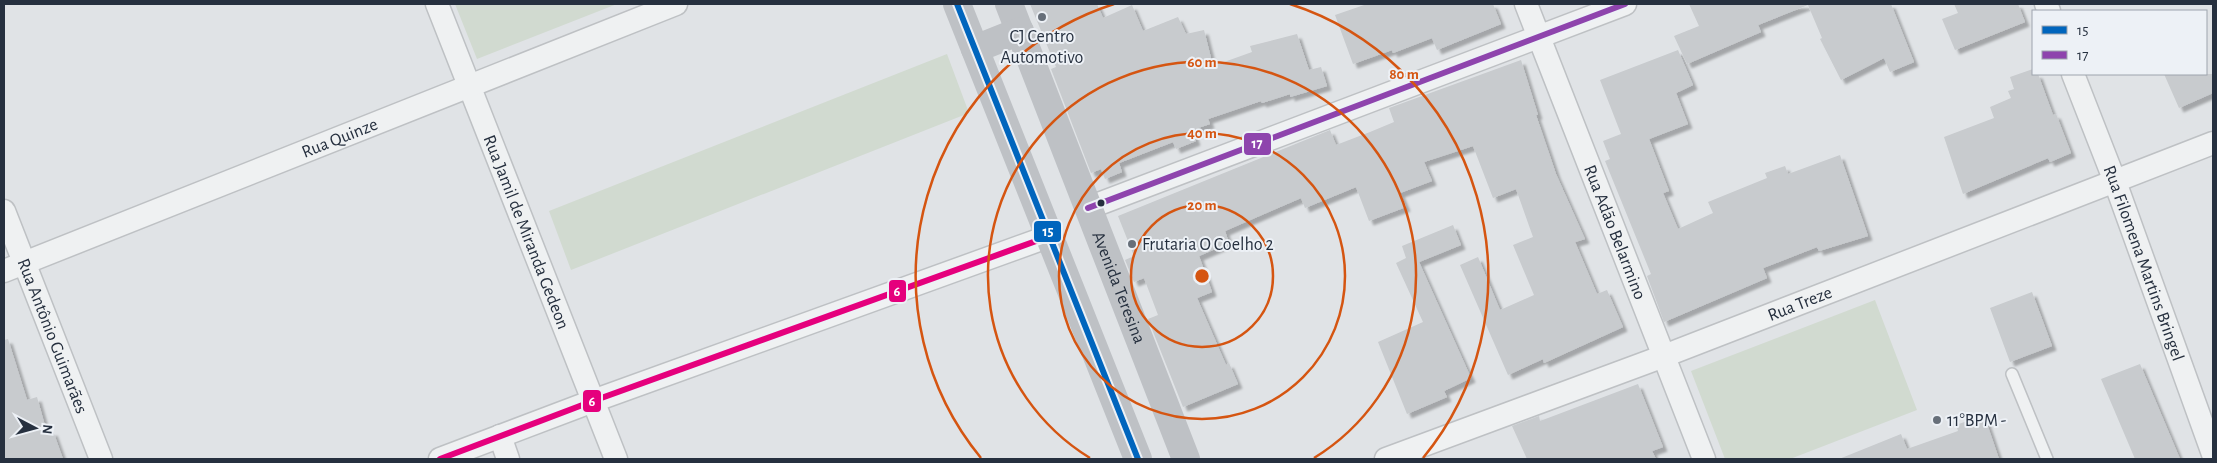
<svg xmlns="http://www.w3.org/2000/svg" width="2217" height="463" viewBox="0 0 2217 463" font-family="'Alegreya Sans',sans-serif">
  <defs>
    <filter id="shadow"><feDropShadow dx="4.5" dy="4.5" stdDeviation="1" flood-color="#0004"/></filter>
  </defs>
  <rect width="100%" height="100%" fill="#e0e3e6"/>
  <!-- green -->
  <path fill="#d1dad0" d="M455,4H617L477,59Z
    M947,54L969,113L571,270L549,211Z
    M1875,300L1917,410L1790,459H1725L1691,371Z"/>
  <!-- building -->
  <path fill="#c8cbce" filter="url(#shadow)" d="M1030,4H1097L1103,18L1132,5L1143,31L1178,17L1186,34L1204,30L1213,66L1252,52L1250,46L1297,34L1309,70L1321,67L1327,86L1290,97V94L1262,103L1261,101L1208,119L1210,124L1192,130L1196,141L1176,149L1173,142L1119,163L1122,172L1105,179L1101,169L1091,173L1051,69L1056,67Z
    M1367,4H1493L1501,24L1437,50L1432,38L1393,53L1392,50L1353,64L1335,15Z
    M1689,4H1891L1914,62L1890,72L1884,58L1841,80L1820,39L1822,38L1808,5L1758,25L1761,32L1687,64L1674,36L1699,26Z
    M1954,4H2018L2025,22L1955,50L1942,19L1958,13Z
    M1678,50L1693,85L1676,93L1688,124L1649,139L1669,191L1663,193L1678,229L1713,213L1708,202L1767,178L1765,173L1785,166L1788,174L1840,155L1868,236L1819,251L1817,247L1763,268L1767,278L1664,322L1647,276L1651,274L1605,161L1610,159L1603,141L1621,134L1600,80Z
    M1521,60L1538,115H1536L1556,174L1585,239L1575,242L1597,294L1607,290L1623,327L1544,363L1543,359L1508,375L1460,265L1478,257L1500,310L1534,295L1513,245L1533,237L1516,189L1493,198L1473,146L1424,162L1432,181L1400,193L1406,207L1369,221L1356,187L1305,208L1301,198L1225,231L1229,243L1199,256L1212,292L1197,298L1226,365L1229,363L1238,384L1183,407L1148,319L1158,315L1144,278L1134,282L1125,260L1134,256L1118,216L1330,130L1336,145L1370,132L1394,122L1389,108Z
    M2033,69V74H2038L2053,115L2056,114L2071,153L2050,162L2048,158L1963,194L1944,137L1994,118L1990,107L2011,98L2008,91L2014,89L2010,77Z
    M2164,74H2213V93L2179,108Z
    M1453,225L1461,245L1419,262L1471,378L1444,391L1447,397L1407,414L1378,342L1423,322L1396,263L1406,258L1402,246Z
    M2032,292L2052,346L2010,362L1990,308Z
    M8,339L27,400L37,397L47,433L53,431L63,459H4V340Z
    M2140,364L2180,459H2135L2101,379Z
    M1638,384L1663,447L1652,451L1656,459H1527L1512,426L1539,416L1540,421L1556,415Z
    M1984,415L1999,459H1839L1901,434L1907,449L1958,431L1956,425Z"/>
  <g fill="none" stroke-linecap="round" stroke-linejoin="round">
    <defs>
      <path id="service" d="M2012,374L2047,459"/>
      <g id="minor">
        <path id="s1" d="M437,4L616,459"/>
        <path id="s2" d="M1526,4L1704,459"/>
        <path d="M2046,4L2049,11"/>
        <path id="s3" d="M2073,74L2114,179L2213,454"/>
        <path d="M1088,208L1625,4"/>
        <path id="s4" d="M4,211L101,459"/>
        <path id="s5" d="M4,271L676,4"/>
        <path d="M500,436L508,459"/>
        <path d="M440,459L593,401L1050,236"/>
        <path id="s6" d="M1386,459L1664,356L2213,143"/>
      </g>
    </defs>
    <!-- service casing -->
    <use href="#service" stroke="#bec1c4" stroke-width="14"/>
    <!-- minor casing -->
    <use href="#minor" stroke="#bec1c4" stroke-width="25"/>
    <!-- service -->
    <use href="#service" stroke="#eff1f2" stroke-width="11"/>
    <!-- minor -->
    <use href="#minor" stroke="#eff1f2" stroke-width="22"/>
    <!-- secondary -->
    <g stroke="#bec1c5" stroke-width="28">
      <path d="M957,4L1138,459"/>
      <path id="s7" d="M1009,4L1186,459"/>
      <path d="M975,49L1020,31"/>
    </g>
    <defs>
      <path id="bus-1" d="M957,4L1138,459"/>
      <path id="bus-2" d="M1088,208L1625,4"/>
      <path id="bus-3" d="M440,459L593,401L1050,236"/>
    </defs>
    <!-- bus-1 casing -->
    <use href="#bus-1" stroke="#edf1f6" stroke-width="10"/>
    <!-- bus-2 casing -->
    <use href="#bus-2" stroke="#edf1f6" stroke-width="10"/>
    <!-- bus-3 casing -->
    <use href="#bus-3" stroke="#edf1f6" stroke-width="10"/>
    <!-- bus-1 -->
    <use href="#bus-1" stroke="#0065bd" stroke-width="6"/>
    <!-- bus-2 -->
    <use href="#bus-2" stroke="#8e44ad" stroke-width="6"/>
    <!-- bus-3 -->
    <use href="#bus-3" stroke="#e5007d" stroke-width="6"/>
  </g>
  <!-- distance rings -->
  <g fill="none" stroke="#d55511" stroke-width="2.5">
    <circle cx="1202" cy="276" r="71"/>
    <circle cx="1202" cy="276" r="143"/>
    <path d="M1090 458A214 214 0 1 1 1314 458"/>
    <path d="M981 458A286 286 0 0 1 1114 4M1290 4A286 286 0 0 1 1423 458"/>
  </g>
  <!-- markers -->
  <g fill="#676f79" stroke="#edf1f6" stroke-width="2">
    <circle cx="1042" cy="17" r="5"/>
    <circle cx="1132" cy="244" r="5"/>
    <circle cx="1937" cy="420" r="5"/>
  </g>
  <circle fill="#26303f" stroke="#edf1f6" stroke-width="2" cx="1101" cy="203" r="4.5"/>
  <g text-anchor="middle" stroke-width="4" stroke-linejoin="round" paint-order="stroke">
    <!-- poi labels -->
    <g font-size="18" fill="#26303f" stroke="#edf1f6" text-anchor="start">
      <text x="1042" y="42" text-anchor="middle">CJ Centro<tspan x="1042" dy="21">Automotivo</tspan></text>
      <text x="1142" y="250">Frutaria O Coelho 2</text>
      <text x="1947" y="426">11°BPM -</text>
    </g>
    <!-- street labels -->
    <g font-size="18" fill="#26303f" stroke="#edf1f6">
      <text dy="6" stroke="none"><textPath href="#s5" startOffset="361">Rua Quinze</textPath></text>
      <text dy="6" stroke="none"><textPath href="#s1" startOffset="245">Rua Jamil de Miranda Gedeon</textPath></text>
      <text dy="6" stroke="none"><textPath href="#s2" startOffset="245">Rua Adão Belarmino</textPath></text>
      <text dy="6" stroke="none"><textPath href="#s3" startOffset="202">Rua Filomena Martins Bringel</textPath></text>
      <text dy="6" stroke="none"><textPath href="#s7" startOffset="304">Avenida Teresina</textPath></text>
      <text dy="6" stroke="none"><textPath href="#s6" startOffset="442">Rua Treze</textPath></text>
      <text dy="6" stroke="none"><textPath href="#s4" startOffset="134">Rua Antônio Guimarães</textPath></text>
    </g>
  </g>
  <circle cx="1202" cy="276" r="8" fill="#d55511" stroke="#edf1f6" stroke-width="2.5"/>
  <g font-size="15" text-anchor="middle" font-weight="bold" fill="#d55511" stroke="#edf1f6" stroke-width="4" stroke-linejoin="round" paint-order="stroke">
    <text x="1202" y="67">60 m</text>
    <text x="1404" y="79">80 m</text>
    <text x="1202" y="138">40 m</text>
    <text x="1202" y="210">20 m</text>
  </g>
  <g stroke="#edf1f6" stroke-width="2">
    <rect x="1243" y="132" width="29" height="24" rx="5" fill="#8e44ad"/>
    <rect x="1033" y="220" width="29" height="23" rx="5" fill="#0065bd"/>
    <rect x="888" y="279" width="19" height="24" rx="5" fill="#e5007d"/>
    <rect x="582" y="389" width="20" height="24" rx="5" fill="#e5007d"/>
  </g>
  <g font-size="14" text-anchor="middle" font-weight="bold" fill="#fff">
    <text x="1257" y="148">17</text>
    <text x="1048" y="236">15</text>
    <text x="897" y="296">6</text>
    <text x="592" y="406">6</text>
  </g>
  <!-- border -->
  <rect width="2217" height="463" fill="none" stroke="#26303f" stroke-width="10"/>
  <!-- legend -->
  <rect x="2032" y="10" width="175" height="65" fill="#edf1f6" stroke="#9da4ad"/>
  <rect x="2042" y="26" width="25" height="8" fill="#0065bd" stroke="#9da4ad"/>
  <text x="2077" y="35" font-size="15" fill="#26303f">15</text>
  <rect x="2042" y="51" width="25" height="8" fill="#8e44ad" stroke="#9da4ad"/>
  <text x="2077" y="60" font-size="15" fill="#26303f">17</text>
  <!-- north arrow -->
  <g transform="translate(35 428) rotate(96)" stroke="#edf1f6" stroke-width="4" paint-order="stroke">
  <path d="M0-4L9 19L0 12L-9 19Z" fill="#26303f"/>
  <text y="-8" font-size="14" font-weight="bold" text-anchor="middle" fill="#26303f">N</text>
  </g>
</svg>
